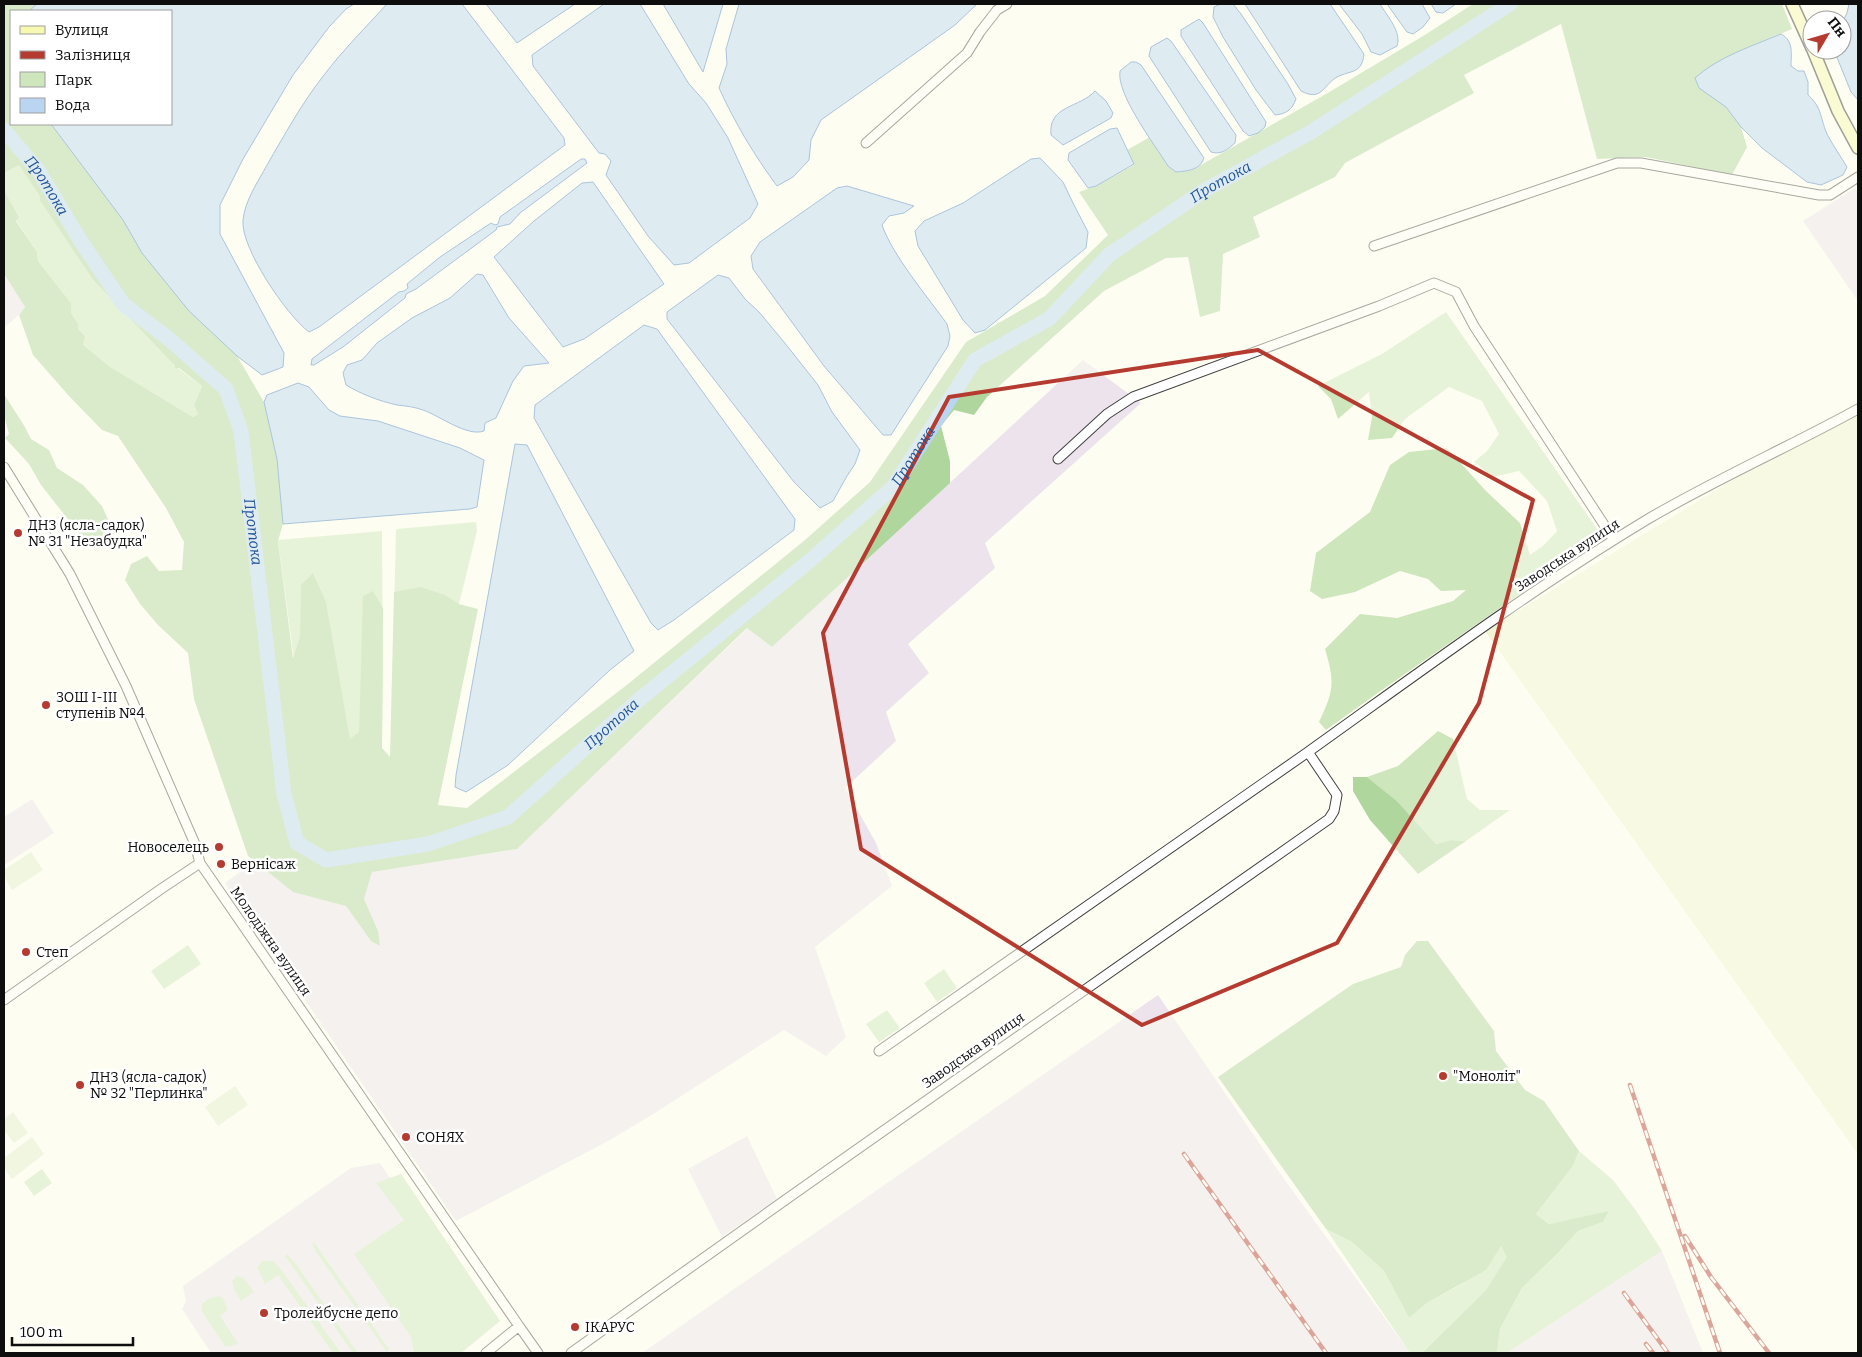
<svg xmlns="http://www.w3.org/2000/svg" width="1862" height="1357" viewBox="0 0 1862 1357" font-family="Bitter,serif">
  <rect width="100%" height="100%" fill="#fefdf1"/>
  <!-- industrial -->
  <path fill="#ece3ec" d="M1855,188L1858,193V301L1803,221Z
    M4,274L25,307L19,315L5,327Z
    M1083,360L1141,403L985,543L995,568L908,644L929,673L886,712L896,741L845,788L876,843L892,886L815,947L846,1037L826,1056L784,1030L655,1113L608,1141L456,1221L225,883L251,864L348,901L354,874L517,849L748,628L772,647Z
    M32,799L54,833L4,865V817Z
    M1158,995L1277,1169L1410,1353H642Z
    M747,1136L777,1199L722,1237L688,1169Z
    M380,1163L390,1178L401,1174L500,1321L461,1353H211L182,1309L186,1302L183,1286L351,1168Z
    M1662,1251L1703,1353H1507Z"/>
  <!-- farmland -->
  <path fill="#f1f3d2" d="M1858,415V1154L1485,631L1736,478Z"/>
  <!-- green -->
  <path fill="#cde6bc" d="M19,164L39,195L40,201L93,280L175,366L202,386L194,405L198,414L193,417L109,366L82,345L78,329L79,325L71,313V303L38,261L37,252L16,220L19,217L4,190V173Z
    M1446,312L1602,536C1511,602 1417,664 1326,730L1319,722C1334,690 1335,683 1325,649L1360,614L1397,618L1453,601L1466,590L1441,591L1428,579L1400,571L1355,592L1322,599L1310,591L1316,553L1370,512L1390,465L1409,452L1447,448L1486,491L1520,523L1530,555L1544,545L1557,531L1547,501L1519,471L1493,477L1474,462L1487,451L1499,434L1482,401L1449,387L1405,419L1392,438L1368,440L1372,417L1369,392L1338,419L1331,399L1318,386L1382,354Z
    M476,522L477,531L459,604L389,823L396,529Z
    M382,531L383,677L381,814L314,809L278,540Z
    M1438,731L1453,739L1467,799L1480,810H1510L1466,841L1451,840L1436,844L1397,801L1367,777L1398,766Z
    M188,945L201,964L164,989L151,971Z
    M944,969L957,988L937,1002L924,983Z
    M887,1010L900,1028L879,1042L866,1024Z
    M1579,1151L1613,1180L1637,1212L1662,1251L1507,1353H1497L1500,1329L1522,1288L1558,1253L1578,1231L1603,1222L1608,1212L1549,1224L1536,1214L1573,1166Z
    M42,1169L52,1183L34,1196L24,1182Z
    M401,1174L500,1321L461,1353H414L411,1337L354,1254L404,1220L376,1183Z
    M1326,1229L1352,1242L1384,1271L1409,1318L1427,1303L1462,1284L1501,1246L1508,1257L1486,1290L1422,1353H1410Z
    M314,1242L389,1349L387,1352L316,1252L312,1244Z
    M287,1254L296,1264L358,1353H353L285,1256Z
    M263,1261H273L280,1268L341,1353H333L278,1275L265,1284L257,1267Z
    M237,1276L244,1278L254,1292L241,1301L234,1290L232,1281Z
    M220,1296L224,1300L228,1310L220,1316L238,1343L231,1346H225L202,1312V1304L210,1298Z"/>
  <!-- forest -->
  <path fill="#afd69d" d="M4,4H37L29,11H11V124H51L123,220L142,253L189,311L237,356L264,402L277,459L283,524L278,541L293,658L300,637L301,585L313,573L326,602L350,739L359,732L363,596L373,591L383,608L382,748L390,757L394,592L421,587L445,595L459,604L478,609L438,805L467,808L628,684L805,540L870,482L966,342L1045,296L1108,235L1079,192L1096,186L1134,165L1127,150L1150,137L1168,166L1176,172L1192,170L1326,94L1423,36L1473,4H1782L1792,29L1742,50L1702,72L1700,88L1726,107L1741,127L1747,147L1732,175L1646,157L1597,159L1561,24L1464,75L1474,93L1345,163L1335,177L1253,217L1260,237L1223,254L1220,311L1200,317L1188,257L1166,258L1104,291L987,397L974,415L954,410L941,426L950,461V483L772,647L747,628L517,849L372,872L364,899L378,931L380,946L371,941L346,906L293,892L248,856L194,699L188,653L158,625L140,604L125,580L131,564L147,556L159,571L182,570L184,542L166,508L118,436L102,430L69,396L33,355L19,315L25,307L4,274V190L19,217L16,221L37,252L38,261L71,303V313L79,325L78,329L85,336L83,345L109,366L193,417L198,414L194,405L202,386L179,368L175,369V366L93,280L40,201L39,195L19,165L4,173Z
    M4,394L25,427L31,439L49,450L57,468L83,485L102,506L114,533L104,543L89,546L41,485L29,464L5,438L9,434L4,415Z
    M1353,777H1367L1397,801L1436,844L1451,840L1466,841L1418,874L1370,820L1353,791Z
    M1417,941H1428L1494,1031L1496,1051L1525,1090L1544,1101L1579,1151L1573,1166L1536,1214L1549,1224L1609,1211L1603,1222L1578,1231L1558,1253L1522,1288L1500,1329L1497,1353H1422L1486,1290L1507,1257L1501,1246L1486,1270L1427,1303L1409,1318L1384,1271L1352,1242L1326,1229L1218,1077L1353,984L1401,967L1405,955Z"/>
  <!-- pitch -->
  <path fill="#dfeecd" d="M31,852L43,870L12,890L4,876V870Z
    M235,1086L248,1105L218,1126L205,1107Z
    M13,1112L28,1133L14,1143L4,1130V1119Z
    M32,1137L44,1154L12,1179L4,1168V1158Z"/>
  <!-- water -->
  <path fill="#b9d5f2" stroke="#4580c4" d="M37,4H354L346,9L329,27L293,75L243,159L220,205V234L284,353L283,367L262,375L237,356L189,311L142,253L123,220L51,124H171V11H29Z
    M387,4H462L564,138L565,145L319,327L309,332C287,316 240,247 243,220C245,200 258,182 267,165C285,134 302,103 324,75C343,50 366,27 387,4Z
    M486,4H575L517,43Z
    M604,4H640L689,84L706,103L728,138L758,204L750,218L689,263L674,265L648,236L606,175L611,161L605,154L599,153L533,66L532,55Z
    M663,4H723L703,72Z
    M739,4H977L955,25L821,120L811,140L809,160L793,177L777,186C754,155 735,123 719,88L727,64L726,49Z
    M1221,4H1233L1241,14L1288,84L1296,99C1292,110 1286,114 1275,115L1256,90L1223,37L1213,17L1214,7Z
    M1245,4H1330L1364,54C1362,74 1351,70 1337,77C1323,85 1322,102 1301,91Z
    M1339,4H1380C1387,16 1402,32 1397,46L1380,55L1371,52L1362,34Z
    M1387,4H1422L1430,18L1423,27L1413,34L1407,32Z
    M1431,4H1456L1443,13L1436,12Z
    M1849,4H1858V100L1851,92L1834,50H1842V23L1847,13Z
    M1199,19L1203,23L1266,122L1265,127L1258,133L1249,136L1243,131L1181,36V30Z
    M1781,34C1794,41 1791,54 1791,66L1798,71H1804L1808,82V95C1823,108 1820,120 1828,136C1834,147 1841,157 1847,167L1843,175L1821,185L1807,182L1762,148L1741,127L1726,107L1699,88L1695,78C1718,57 1752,46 1781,34Z
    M1167,38L1171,41L1236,135L1235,143C1227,150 1221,155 1211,152L1149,56L1151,47Z
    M1131,62H1136L1141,65L1204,158C1200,170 1188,171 1176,172L1168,166C1155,145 1116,94 1120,71Z
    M1095,91L1106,101L1113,113L1111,118L1063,145L1051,135C1048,105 1080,108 1095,91Z
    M1117,128L1134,164L1096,186L1088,188L1068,160L1069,153L1110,129Z
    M1040,158L1063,182L1073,203L1088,232L1086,248L985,330L975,333L963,320L918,246L915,231L924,221L963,203L1031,159Z
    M581,159H585L587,163L520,213L510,224L497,227L496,230L416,289L406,294L405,298L343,347L314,365H311L312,359L399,292L404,291L408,288L407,284L440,257L491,223L495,225L498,224L500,217Z
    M593,182L664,284L584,339L563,347L494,257L534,221L582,183Z
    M847,186L914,206L904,213L889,216L882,225C893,256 927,296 947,324L950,336L948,346L891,435H883L824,366L753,269L751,256L760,242L837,188Z
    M477,274L483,275L509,318L549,363L524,366L513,381L496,418L485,423L484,431C467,437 440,416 423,410C415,407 406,406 397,405C379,401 361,394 346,385L343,373L347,365L362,360L377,343L412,318L450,298Z
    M718,275L729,278L745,299L759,312L784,342L818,385L832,412L860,450L855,464L847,476L833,501L820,508L794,482L667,319V312Z
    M644,325L657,329L795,519L794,530L674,620L658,630L651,623L534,418L535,405Z
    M298,383L309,387L329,410L340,416L378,421L460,448L484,460L477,507L470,509L283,524L277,459L264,402L267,395Z
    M515,444L527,445L634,651L610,670L508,765L466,792L455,787L456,775Z"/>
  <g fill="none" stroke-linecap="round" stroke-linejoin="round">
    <!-- river -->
    <path stroke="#b9d5f2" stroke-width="15" id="s1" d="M4,130L38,170L80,240L123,304L169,339L226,389L241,431L284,794L297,843L326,860L428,844L508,817L635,703L813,558L894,486L975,360L1049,319L1109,255L1205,190L1311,132L1510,4"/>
    <defs>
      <path id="street" d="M866,143L967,53L980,32L997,10L1007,4
        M1374,246L1617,163H1641L1819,195H1830L1858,177
        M1058,459L1107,414L1133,397L1379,306L1434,283L1456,292L1474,326L1614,540
        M4,467L70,574L126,686L195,844L200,863L519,1326
        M4,1000L161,889L200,863
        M879,1051L1308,752
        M486,1353L519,1326L538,1353
        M571,1353C821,1172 1076,997 1329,819L1334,811L1337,795L1308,752C1420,672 1530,590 1648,519C1716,479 1789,447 1858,409"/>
      <path id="secondary" d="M1792,4L1812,48
        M1813,50L1838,111L1858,148"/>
    </defs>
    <!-- street casing -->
    <use href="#street" stroke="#414141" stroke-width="11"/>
    <!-- secondary casing -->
    <use href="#secondary" stroke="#303030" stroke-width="14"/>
    <!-- street -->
    <use href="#street" stroke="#fff" stroke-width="9"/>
    <!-- secondary -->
    <use href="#secondary" stroke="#f8f9b0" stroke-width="11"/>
    <defs>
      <path id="rail" d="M1630,1085L1720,1353
        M1184,1154L1326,1353
        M1685,1236L1711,1277L1769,1353
        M1624,1293L1668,1353
        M1646,1344L1653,1353"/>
    </defs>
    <!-- rail casing -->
    <use href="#rail" stroke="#b53b30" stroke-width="4.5"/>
    <!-- rail -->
    <use href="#rail" stroke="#fff" stroke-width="2.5" stroke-dasharray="8" stroke-linecap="butt"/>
  </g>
  <!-- marked area -->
  <path d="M0 0H1862V1357H0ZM1258,350L1533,500L1479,703L1337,943L1142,1025L861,849L823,633L949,397Z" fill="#fefdf1" fill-opacity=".55" fill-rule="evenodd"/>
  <path fill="none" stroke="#b53b30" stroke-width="4" stroke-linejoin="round" d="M1258,350L1533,500L1479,703L1337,943L1142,1025L861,849L823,633L949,397Z"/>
  <!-- markers -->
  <g fill="#b53b30" stroke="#fff" stroke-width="2">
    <circle cx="18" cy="533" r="5"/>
    <circle cx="46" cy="705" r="5"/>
    <circle cx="219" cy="847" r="5"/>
    <circle cx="221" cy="864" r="5"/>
    <circle cx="26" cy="952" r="5"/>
    <circle cx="1443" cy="1076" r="5"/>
    <circle cx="80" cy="1085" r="5"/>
    <circle cx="406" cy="1137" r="5"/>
    <circle cx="264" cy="1313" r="5"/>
    <circle cx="575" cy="1327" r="5"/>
  </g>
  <g text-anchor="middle" stroke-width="5" stroke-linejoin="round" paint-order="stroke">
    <!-- poi labels -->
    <g font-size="14" fill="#0e0e0e" stroke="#fff" text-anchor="start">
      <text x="28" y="530">ДНЗ (ясла-садок)<tspan x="28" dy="16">№ 31 "Незабудка"</tspan></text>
      <text x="56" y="702">ЗОШ І-ІІІ<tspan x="56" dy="16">ступенів №4</tspan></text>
      <text x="209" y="852" text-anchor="end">Новоселець</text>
      <text x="231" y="869">Вернісаж</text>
      <text x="36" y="957">Степ</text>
      <text x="1453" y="1081">"Моноліт"</text>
      <text x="90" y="1082">ДНЗ (ясла-садок)<tspan x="90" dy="16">№ 32 "Перлинка"</tspan></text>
      <text x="416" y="1142">СОНЯХ</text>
      <text x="274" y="1318">Тролейбусне депо</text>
      <text x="585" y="1332">ІКАРУС</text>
    </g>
    <!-- street labels -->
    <g font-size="14" fill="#0e0e0e" stroke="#fff">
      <text transform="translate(1567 555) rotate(-33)" y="5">Заводська вулиця</text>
      <text transform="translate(271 941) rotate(55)" y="5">Молодіжна вулиця</text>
      <text transform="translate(973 1050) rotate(-35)" y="5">Заводська вулиця</text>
    </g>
    <!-- water labels -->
    <g font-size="15" font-style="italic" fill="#205498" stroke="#fff">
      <text dy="5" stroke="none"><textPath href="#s1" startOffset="1991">Протока</textPath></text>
      <text dy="5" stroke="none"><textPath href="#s1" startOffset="70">Протока</textPath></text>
      <text dy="5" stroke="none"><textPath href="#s1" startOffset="1571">Протока</textPath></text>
      <text dy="5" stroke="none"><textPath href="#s1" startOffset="491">Протока</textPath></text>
      <text dy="5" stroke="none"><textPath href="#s1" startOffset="1166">Протока</textPath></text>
    </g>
  </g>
  <!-- border -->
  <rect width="1862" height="1357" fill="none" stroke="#0e0e0e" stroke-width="10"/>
  <!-- legend -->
  <rect x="10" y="10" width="162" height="115" fill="#ffffff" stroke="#9f9f9f"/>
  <rect x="20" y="26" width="25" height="8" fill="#f8f9b0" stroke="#9f9f9f"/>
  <text x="55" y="35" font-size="15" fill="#0e0e0e">Вулиця</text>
  <rect x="20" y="51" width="25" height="8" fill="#b53b30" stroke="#9f9f9f"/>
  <text x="55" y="60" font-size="15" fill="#0e0e0e">Залізниця</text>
  <rect x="20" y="72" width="25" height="15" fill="#cde6bc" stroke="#9f9f9f"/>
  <text x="55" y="85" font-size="15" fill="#0e0e0e">Парк</text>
  <rect x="20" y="98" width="25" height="15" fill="#b9d5f2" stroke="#9f9f9f"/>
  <text x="55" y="110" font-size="15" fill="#0e0e0e">Вода</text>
  <!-- north arrow -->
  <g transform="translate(1827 35) rotate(52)"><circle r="24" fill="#ffffff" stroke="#9f9f9f"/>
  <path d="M0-4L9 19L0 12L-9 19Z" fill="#b53b30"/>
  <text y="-8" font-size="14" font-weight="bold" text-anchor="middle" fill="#0e0e0e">Пн</text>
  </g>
  <!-- scale -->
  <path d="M12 1337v8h121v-8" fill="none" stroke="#0e0e0e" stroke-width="2.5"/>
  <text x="20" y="1337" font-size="15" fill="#0e0e0e" stroke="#ffffff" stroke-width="4" paint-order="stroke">100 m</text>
</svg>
